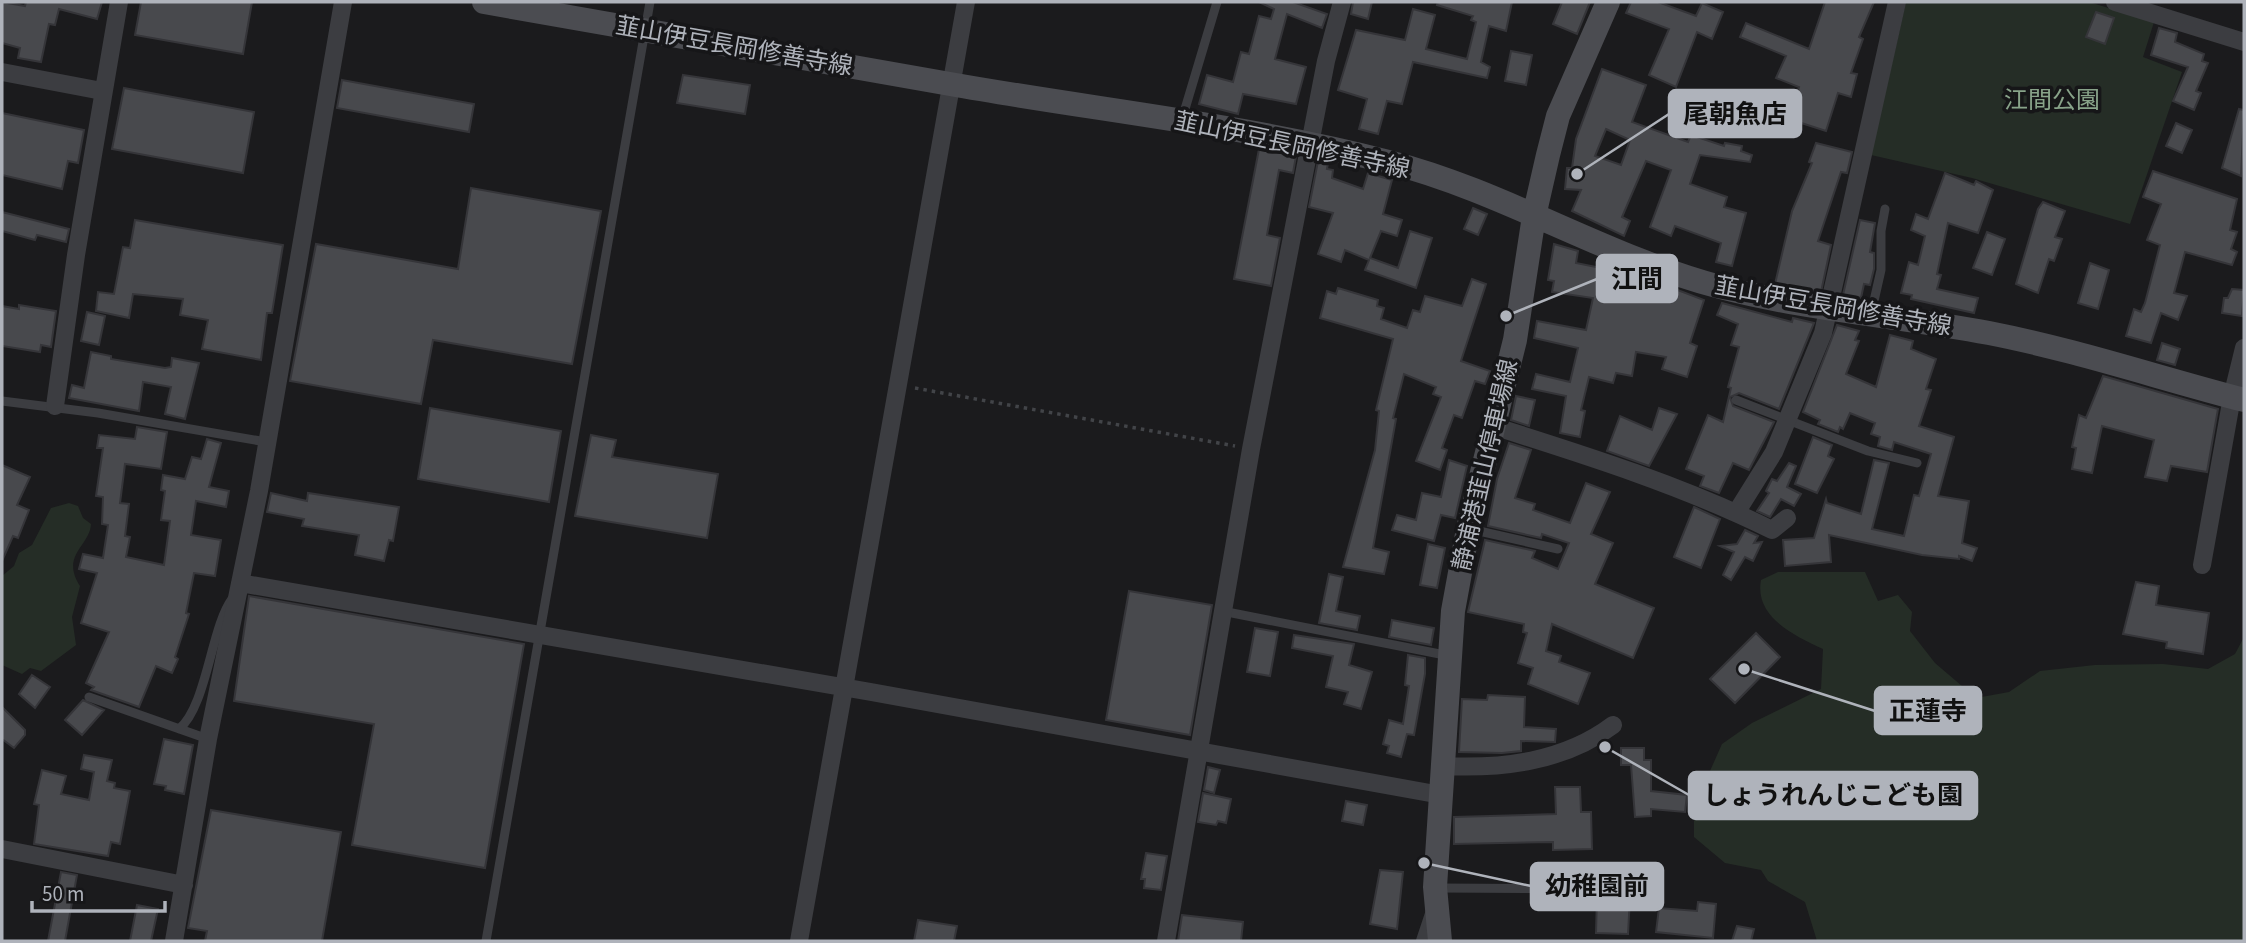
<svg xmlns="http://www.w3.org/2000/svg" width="2246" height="943" viewBox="0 0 2246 943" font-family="'Source Sans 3','Noto Sans JP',sans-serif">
  <rect width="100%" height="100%" fill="#1b1b1d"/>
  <!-- green -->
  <path fill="#252d26" d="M1906,2H2089L2154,22L2143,57L2182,72L2130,224L1972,178L1871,155Z
    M69,503L78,506L83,518L91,524C90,546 60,555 80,586L72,617L76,645L41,671L30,668L22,674L2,665V576L14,566L19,553L32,545L51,508Z
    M1778,572H1865L1878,601L1898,595L1912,612L1910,631L1935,663L1976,698L2009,692L2040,671L2095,665L2163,664L2208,669L2235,654L2244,637V941H1817L1805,902L1768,881L1761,870L1725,863L1694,837V807L1722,744L1752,723L1821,689L1823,649C1795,636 1754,617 1761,580Z"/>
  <!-- building -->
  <path fill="#48494d" stroke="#353539" stroke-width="2" fill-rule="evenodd" d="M2,2L25,6L26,2H102L97,19L59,9L55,25L49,24L41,62L18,58L20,48L2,43Z
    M141,2H252L243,54L135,35Z
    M1259,2H1293L1327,14L1322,28L1287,14L1275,59L1306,67L1296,104L1243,94L1238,114L1199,104L1207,75L1233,82L1241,52L1249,54L1259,16L1271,19L1274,9Z
    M1353,2H1372L1368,19L1351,14Z
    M1438,2H1512L1506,31L1489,26L1481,62L1490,67L1487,78L1413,62L1402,104L1387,101L1378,134L1359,129L1367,99L1338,90L1356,30L1405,40L1413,9L1435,15L1426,49L1467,59L1476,22L1471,20L1473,16L1437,5Z
    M1562,2H1590L1577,34L1553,24Z
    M1631,2H1658L1696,16L1702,3L1723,12L1712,39L1697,32L1676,87L1649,75L1669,29L1626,13Z
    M1825,2H1874L1859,37L1863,39L1851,73L1857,74L1851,97L1838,93L1826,131L1789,119L1799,87L1776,78L1786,56L1740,37L1746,23L1809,49Z
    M2096,12L2114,18L2105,44L2086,37Z
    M2159,28L2177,33L2175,42L2204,54L2202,61L2208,63L2196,91L2201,93L2194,110L2173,101L2188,67L2151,55Z
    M1511,51L1532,55L1526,85L1505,81Z
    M1602,69L1646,85L1632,122L1688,142L1691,135L1724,146L1725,143L1742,146L1741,151L1752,155L1750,162L1700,155L1690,184L1727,197L1724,207L1746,213L1732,266L1716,262L1721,243L1675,226L1671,236L1650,227L1671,170L1646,161L1622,217L1630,221L1624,236L1572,211L1581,190L1565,189L1567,168H1572L1576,139ZM1606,129L1630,140L1621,165L1595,156Z
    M683,75L750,85L745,114L677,103Z
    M342,80L474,104L469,132L337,108Z
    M124,88L254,112L243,173L112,149Z
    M2239,109L2244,110L2241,176L2222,168Z
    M2,113L84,130L78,163L68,161L62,189L2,175Z
    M2176,123L2192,130L2182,153L2166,146Z
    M1816,143L1852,152L1847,173L1841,172L1818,241L1831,245L1821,292L1775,284L1792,211L1812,163L1809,162Z
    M1259,149L1296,156L1293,173L1279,170L1267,235L1280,238L1271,286L1234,279Z
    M1318,161L1328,163L1327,169L1333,170L1332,178L1363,189L1368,173L1392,180L1383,214L1402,220L1397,236L1381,231L1370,258L1398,268L1410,231L1432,238L1416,288L1365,270L1369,260L1345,250L1341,262L1318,254L1333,213L1309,207Z
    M2153,171L2237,199L2230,230L2237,232L2231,249L2237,252L2232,265L2185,252L2174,293L2187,296L2178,320L2161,313L2151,343L2126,336L2134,309L2141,312L2145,303L2160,245L2147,240L2161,204L2143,197Z
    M1945,173L1974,185L1976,181L1993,190L1978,233L1948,223L1937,274L1941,275L1937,289L1978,298L1974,313L1911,299L1912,295L1901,293L1909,262L1918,265L1925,236L1911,230L1916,214L1928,219Z
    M471,188L601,211L572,364L433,340L421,404L290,381L316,244L458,269Z
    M2043,202L2065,211L2055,237L2062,239L2054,261L2049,259L2038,293L2016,284L2038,209Z
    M1473,208L1487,214L1478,235L1464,229Z
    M2,212L69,229L66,242L37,235L35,240L2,231Z
    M135,220L283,245L272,313H267L261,360L202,349L208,320L180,315L183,299L133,294L129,318L96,311L98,292L114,294L123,247L130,248Z
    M1860,220L1875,223L1870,252L1874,253V269L1870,285L1864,284L1861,298L1843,295Z
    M1987,232L2005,239L1992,275L1973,268Z
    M1554,244L1578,251L1576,263L1641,276L1704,300L1690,343L1697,346L1687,377L1662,369L1666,357L1636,352L1632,376L1616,373L1613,383L1589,377L1581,410L1585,411L1580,437L1560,433L1566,396L1532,389L1536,374L1570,382L1578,348L1534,338L1537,321L1586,330L1593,298L1552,292L1554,281L1548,280Z
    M2090,263L2109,270L2098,309L2078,303Z
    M1472,279L1486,284L1461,361L1490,371L1485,384L1475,381L1462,418L1454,415L1442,448L1447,450L1440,470L1416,461L1441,397L1433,394L1436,387L1404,374L1393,418L1396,419L1373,548L1389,552L1384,574L1343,567L1375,450L1379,411L1376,410L1393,339L1320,318L1327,291L1336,294L1338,288L1378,300L1377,306L1384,308L1381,319L1407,328L1413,310L1420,312L1425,296L1462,306Z
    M2232,289L2244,290L2242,316L2222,313L2224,298H2228Z
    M1722,303L1792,322L1793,318L1814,323L1779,409L1739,393L1730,397L1733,406L1774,422L1749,470L1733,463L1719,493L1700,486L1704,476L1686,469L1708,415L1723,422L1731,388L1728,387L1739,347L1731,345L1738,324L1717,315Z
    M19,305L56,311L51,347L41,345L40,352L2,346V306L19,309Z
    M87,312L105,316L99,345L81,341Z
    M1837,325L1859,331L1855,340L1859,341L1846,374L1876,387L1890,335L1913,341L1911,349L1936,359L1926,389L1931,390L1919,426L1954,437L1938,496L1969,501L1962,543L1977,548L1972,561L1959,556V559L1922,555L1829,535L1831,562L1785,566L1783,540L1814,538L1826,499L1827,503L1861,514L1874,460L1889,463L1872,529L1904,536L1914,495L1919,496L1931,454L1894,442L1892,450L1878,446L1880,437L1871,434L1875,423L1850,413L1843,429L1840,427L1838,432L1818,424L1820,420L1803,412Z
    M2162,343L2180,349L2175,365L2157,360Z
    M91,352L111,356V359L165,368L171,367L172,358L199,363L185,419L165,414L171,387L143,382L139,411L69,398L72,385L84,388Z
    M2103,376L2218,409L2207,472L2171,466L2167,481L2145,477L2154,440L2102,426L2092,473L2072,469L2076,448L2072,447L2079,415L2086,418Z
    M1516,396L1535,400L1529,426L1511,420Z
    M430,408L561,431L549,502L418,479Z
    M1659,408L1677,414L1649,466L1607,451L1620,416L1652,430Z
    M137,427L167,432L161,469L125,464L120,503L129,504L125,536L130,537L126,557L164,565L170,521L161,520L165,491L161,490L163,475L185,479L192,457L201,459L207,439L221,443L209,487L229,491L226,507L196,501L191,535L221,540L215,576L194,573L186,613L189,614L175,657L178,659L172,673L156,666L139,707L91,690L94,687L86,683L109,632L81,623L97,573L79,569L83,554L103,558L108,525L102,524L103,497L96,496L103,448H97L99,435L135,439Z
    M591,435L616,440L612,457L718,474L707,538L575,516Z
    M1813,437L1832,445L1828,456L1834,459L1817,493L1795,484Z
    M1509,443L1531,450L1515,498L1535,504L1533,510L1570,523L1586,483L1610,492L1591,534L1613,543L1595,584L1654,608L1633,658L1552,624L1546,651L1561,656L1559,662L1590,673L1578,704L1528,684L1533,668L1518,663L1527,633L1523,632L1524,624L1468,612L1485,540L1535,551L1532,558L1558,569L1569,543L1542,534L1541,538L1488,526L1497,479Z
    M1449,460L1467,466L1455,518L1441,515L1434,541L1392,530L1397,515L1416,520L1422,493L1441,497Z
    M1789,463L1796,466L1787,487L1801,494L1794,506L1781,499L1770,517L1757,511L1769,493L1766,491L1772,479L1777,481Z
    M2,465L30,477L17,505L29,510L18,538L13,536L2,561Z
    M271,493L307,501L308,493L399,507L393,541L389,540L384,561L355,555L359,535L302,526L304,519L267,512Z
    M1694,507L1720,519L1701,568L1674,557Z
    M1745,530L1758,536L1754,543L1762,542L1753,561L1745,557L1731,580L1723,575L1734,552L1720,546L1737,544Z
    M1428,544L1445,548L1437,588L1420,585Z
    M1329,574L1343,577L1336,611L1360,616L1357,630L1319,623Z
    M2136,582L2159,586L2156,605L2209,613L2203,654L2166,648L2167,642L2123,634Z
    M1129,591L1212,605L1190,735L1106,720Z
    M249,596L524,644L485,868L352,845L374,724L234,701Z
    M1392,620L1434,628L1431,645L1389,637Z
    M1255,628L1278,632L1270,676L1247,672Z
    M1756,633L1780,657L1735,703L1710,679Z
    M1294,635L1354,644L1349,665L1372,672L1361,709L1344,704L1348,692L1326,687L1333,656L1292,648Z
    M1408,655L1425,658V674L1414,735L1407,734L1401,757L1387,753L1389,746L1383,744L1389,720L1403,724L1409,686L1405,685Z
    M32,675L50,687L35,708L19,694Z
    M1488,695L1525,697L1524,727L1556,729L1555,742L1521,741V751L1502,753L1459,752L1462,699L1487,700Z
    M83,700L104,710L82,735L65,720Z
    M2,707L25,730V735L14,748L2,739Z
    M164,739L193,745L184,794L165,790L166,786L154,784Z
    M1621,748H1644V760H1651V791L1687,795L1685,812L1651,809V816L1635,817L1631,765H1621Z
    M84,755L112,760L107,781L115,783L114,788L130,791L120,844L111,842L108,856L34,844L39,805L34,804L42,770L66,776L61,794L89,800L94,772L81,769Z
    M1208,767L1220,770L1214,793L1204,790Z
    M1555,787H1580L1581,812H1591L1592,849L1553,850V842L1454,844V817L1556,814Z
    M1203,793L1231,799L1226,823L1218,821L1216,825L1198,822Z
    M1346,801L1367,805L1363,825L1342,821Z
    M211,810L341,832L322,941H205L207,931L188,928Z
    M1146,853L1167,856L1161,890L1144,888L1145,879H1141Z
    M1380,870L1403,872L1397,929L1370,924Z
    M61,872L77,875L65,941H48Z
    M1597,896L1630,897L1628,934L1596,933Z
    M1698,902L1716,904L1713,938L1656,932L1659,908L1697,911Z
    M137,905L158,909L151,941H130Z
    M1182,915L1243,922L1241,941H1178Z
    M918,920L957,926L954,941H914Z
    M1737,926L1754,929L1751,941H1732Z"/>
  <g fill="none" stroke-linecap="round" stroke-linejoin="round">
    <!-- path -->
    <path stroke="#424448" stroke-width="3.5" stroke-dasharray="3.5 5" stroke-linecap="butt" d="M915,388L1235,446"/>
    <!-- lane -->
    <path stroke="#3c3d41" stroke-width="9" d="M1182,119L1217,2
      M1871,314L1881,270V231L1885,209
      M1736,400L1868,451L1917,463
      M2,401L98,413L266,442
      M1470,529L1558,549
      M1222,611L1450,656
      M89,697L208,739
      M179,729C207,706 211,627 232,599
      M1437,888L1586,889
      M486,941L650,2"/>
    <!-- street -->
    <path stroke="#3c3d41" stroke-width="18" d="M2115,2L2244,42
      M2,72L102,91
      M55,406L76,255L119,2
      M1493,426C1588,456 1683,486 1772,530L1787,518
      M1736,513L1774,452L1823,333L1897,2
      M2202,565L2232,397L2244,348
      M240,583L871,692L1441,795
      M1442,766C1502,769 1564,762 1613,725
      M2,849L184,885
      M174,941L208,739L259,491L343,2
      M799,941L966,2
      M1166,941L1251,449L1326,61L1342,2
      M1425,941L1435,911"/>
    <!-- secondary -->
    <path stroke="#4b4c51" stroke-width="24" d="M484,2C639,30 795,56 950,84C1096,110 1245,125 1389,162C1503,191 1606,257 1720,287C1809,310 1900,316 1989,333C2076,350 2159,378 2244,400
      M1440,941L1435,887L1453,611L1468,529L1515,340L1534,216L1548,155L1558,116L1608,2"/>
  </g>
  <g text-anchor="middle" stroke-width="7" stroke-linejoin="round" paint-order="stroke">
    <!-- street labels -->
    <g font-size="24" fill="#afb3bb" stroke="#161618">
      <text transform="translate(734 46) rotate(10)" y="8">韮山伊豆長岡修善寺線</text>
      <text transform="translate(1292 145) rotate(12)" y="8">韮山伊豆長岡修善寺線</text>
      <text transform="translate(1833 306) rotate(10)" y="8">韮山伊豆長岡修善寺線</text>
      <text transform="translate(1485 465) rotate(-77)" y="8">静浦港韮山停車場線</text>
    </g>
    <!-- park labels -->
    <g font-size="24" fill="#88a389" stroke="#161618">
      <text x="2052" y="108">江間公園</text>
    </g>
  </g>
  <!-- callouts -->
  <path fill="none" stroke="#afb3bb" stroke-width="2.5" d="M1577 174L1669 114M1506 316L1597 279M1744 669L1875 711M1605 747L1689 795M1424 863L1531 886"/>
  <g fill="#afb3bb" stroke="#161618" stroke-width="2.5">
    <circle cx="1577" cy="174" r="7"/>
    <circle cx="1506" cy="316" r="7"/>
    <circle cx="1744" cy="669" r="7"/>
    <circle cx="1605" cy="747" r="7"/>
    <circle cx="1424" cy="863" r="7"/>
  </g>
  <g fill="#afb3bb" stroke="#afb3bb" stroke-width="2.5">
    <rect x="1669" y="90" width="132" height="47" rx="7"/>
    <rect x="1597" y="255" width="80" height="47" rx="7"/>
    <rect x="1875" y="687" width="106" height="47" rx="7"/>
    <rect x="1689" y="772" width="288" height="47" rx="7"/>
    <rect x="1531" y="863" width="132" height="47" rx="7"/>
  </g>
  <g font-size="26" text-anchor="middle" font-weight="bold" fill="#111">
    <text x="1735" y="123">尾朝魚店</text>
    <text x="1637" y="288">江間</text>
    <text x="1928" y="720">正蓮寺</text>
    <text x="1833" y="804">しょうれんじこども園</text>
    <text x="1597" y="895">幼稚園前</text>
  </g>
  <!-- border -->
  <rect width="2246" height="943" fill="none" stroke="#afb3bb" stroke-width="7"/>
  <!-- scale -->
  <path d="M32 901v10h133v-10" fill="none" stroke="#afb3bb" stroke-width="3.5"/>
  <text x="42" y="901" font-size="21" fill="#afb3bb" stroke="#161618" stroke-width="5" paint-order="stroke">50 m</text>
</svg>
